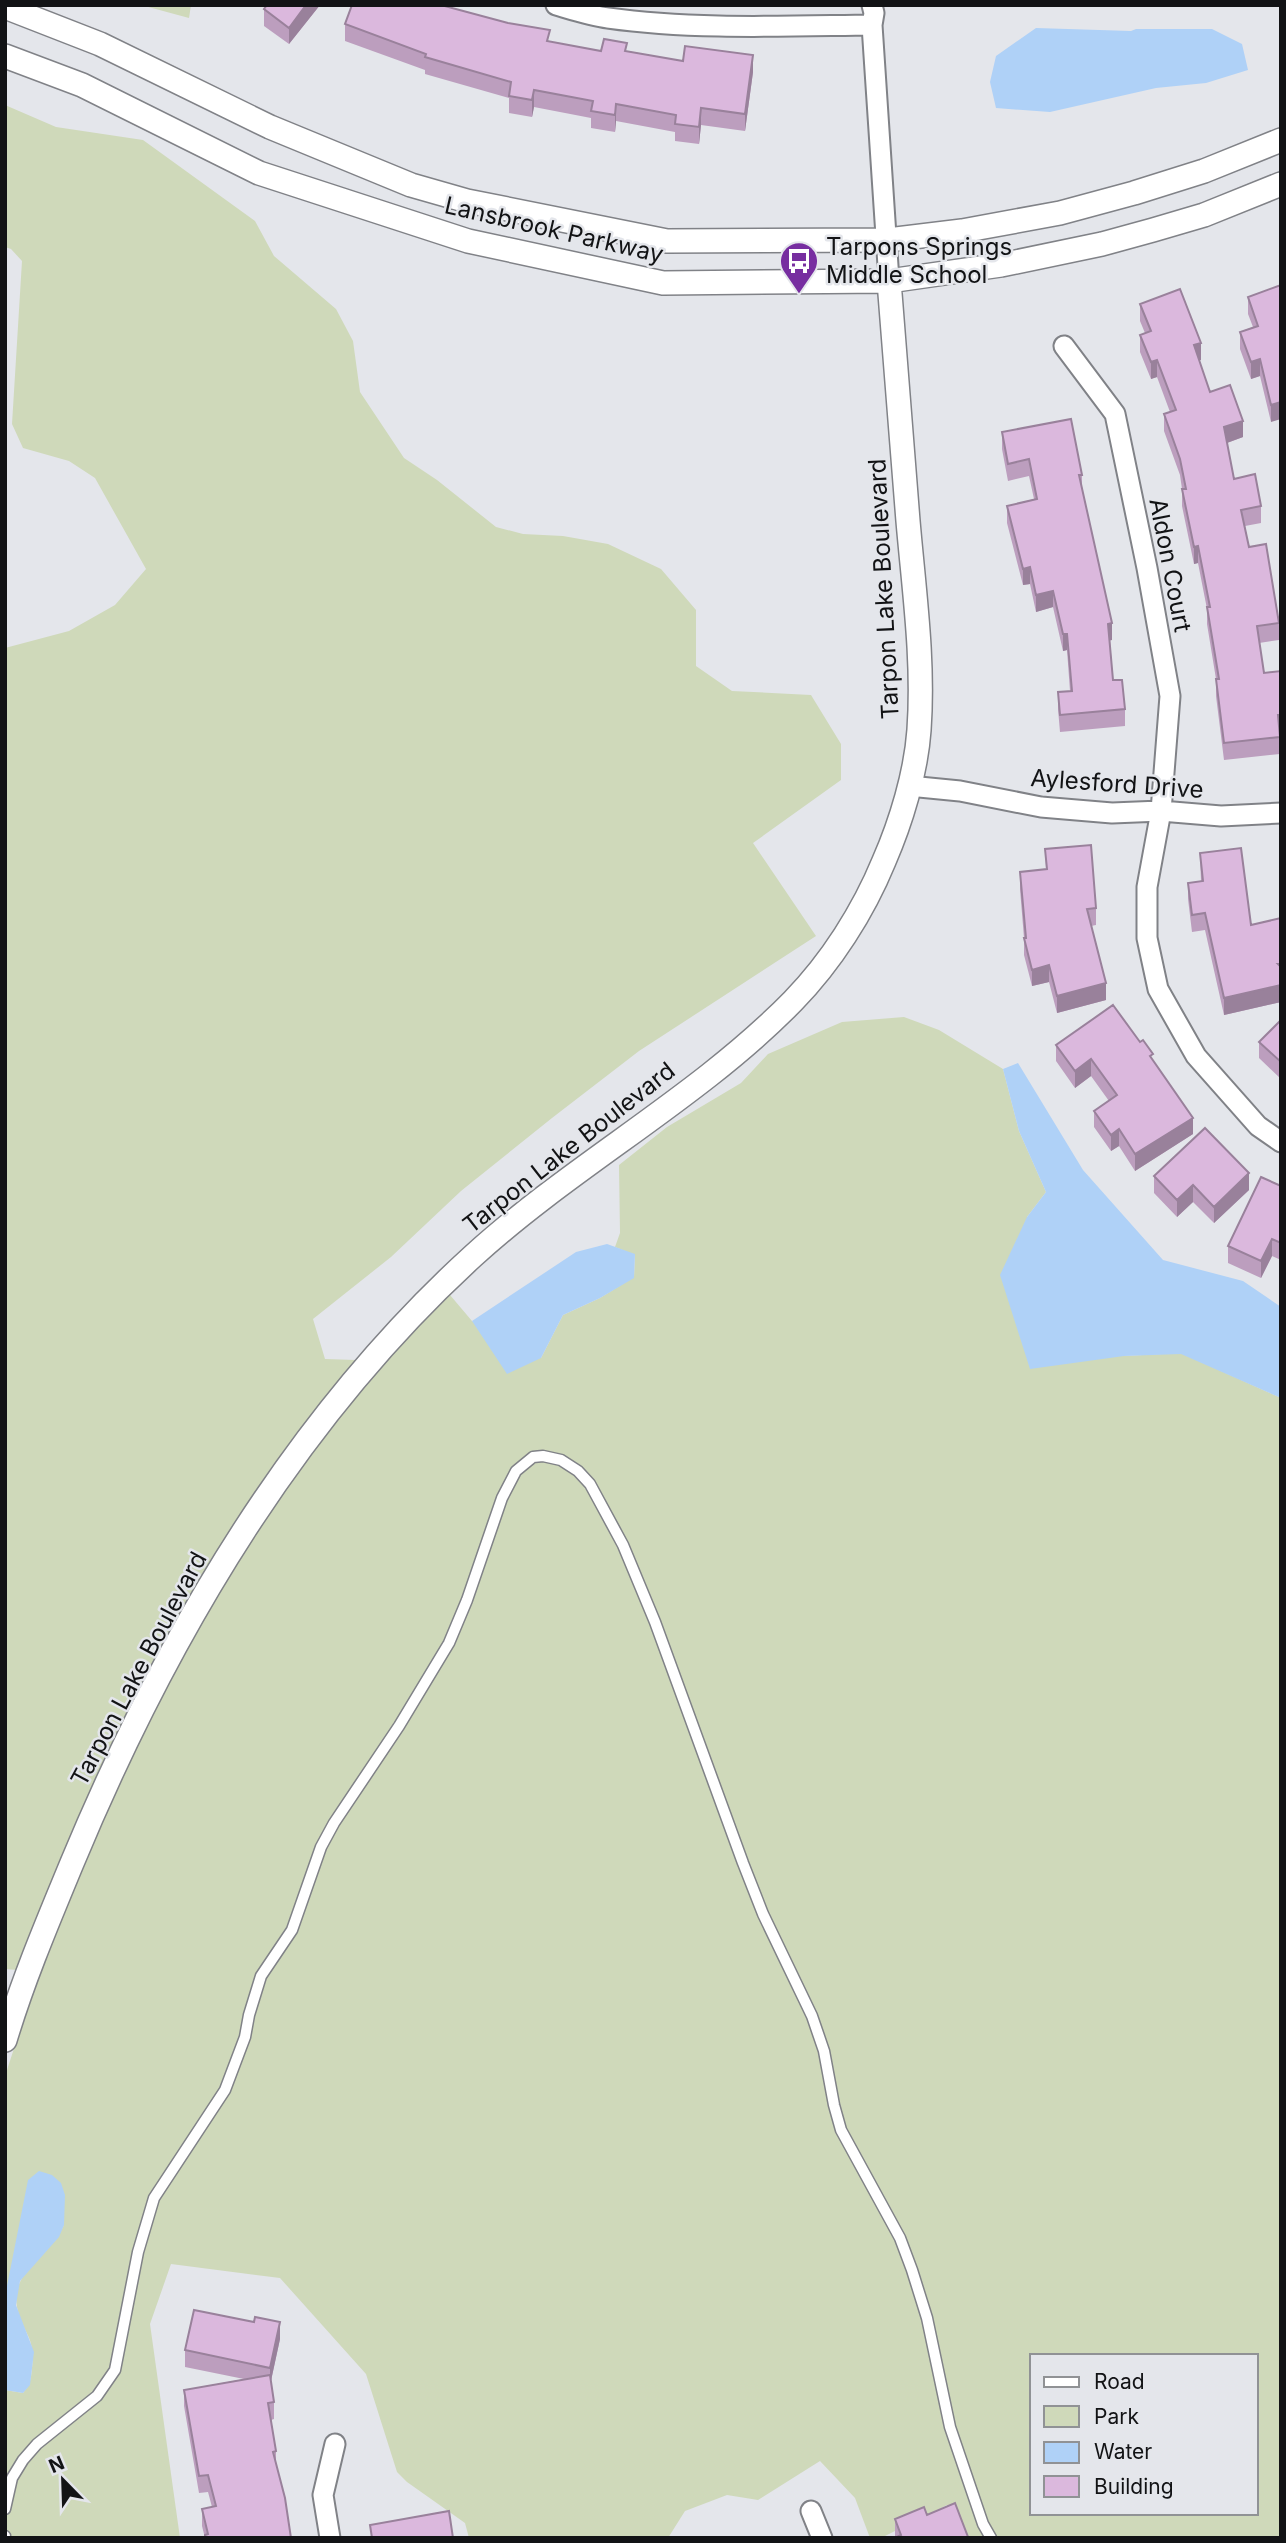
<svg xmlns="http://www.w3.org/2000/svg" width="1286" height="2543" viewBox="0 0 1286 2543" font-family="Inter,sans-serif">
  <rect width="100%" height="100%" fill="#e4e6eb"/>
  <!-- green -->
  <path fill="#cfd9ba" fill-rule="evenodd" d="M141,5H191L189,18Z
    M5,105L56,127L143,140L255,221L274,256L336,309L353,341L360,392L404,458L437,480L496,527L523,534L563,536L608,544L661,569L696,610V666L732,691L811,695L841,744V780L753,843L816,936L639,1051L552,1118L461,1191L391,1257L313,1319L325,1359L356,1360C203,1536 99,1753 18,1970L5,1969V648L69,631L115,605L146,569L95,478L69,461L23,448L12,424L22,261L11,249L5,247Z
    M904,1017L939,1030L1003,1069L1019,1131L1046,1192L1027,1217L1124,1356L1181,1353L1281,1398V2538H958L947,2505L881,2538H870L855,2498L820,2461L758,2500L727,2495L685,2511L668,2538H469L465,2523L407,2482L397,2472L366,2374L280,2278L171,2264L150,2324L180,2538H5V2390L23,2393C30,2385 31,2379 32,2368C36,2336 22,2333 17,2307C10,2272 51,2253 64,2225L5,2296C5,2247 5,2198 5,2149C5,2127 3,2103 5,2081C6,2070 11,2059 14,2048C25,2012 39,1977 53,1942C141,1706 267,1472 450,1295L472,1321L541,1358L563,1315L600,1298L634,1277L635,1255L615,1247L620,1233L619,1165L667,1127L741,1083L768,1054L842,1022ZM1032,2356H1256V2513H1032Z"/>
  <!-- water -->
  <path fill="#afd1f7" d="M1036,28L1131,31L1136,29H1212L1242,44L1248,70L1206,83L1156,88L1050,112L996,108L990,82L996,56Z
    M1018,1063L1083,1170L1163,1260L1243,1281L1281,1307V1398L1181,1354L1124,1356L1030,1369L1000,1275L1027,1217L1046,1192L1019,1131L1003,1069Z
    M607,1244L635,1254L634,1278L600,1298L563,1315L541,1358L507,1374L472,1321L576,1252Z
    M39,2171L52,2175L61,2183L65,2195L64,2225L59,2237L20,2281L16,2305L34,2352L30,2385L23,2393L5,2390V2296L28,2180Z"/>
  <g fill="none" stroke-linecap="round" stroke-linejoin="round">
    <defs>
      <path id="service" d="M5,2509L12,2478L23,2460L37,2444L97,2396L115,2370L138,2252L154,2198L225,2090L245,2037L249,2015L261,1976L292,1930L321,1847L334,1823L399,1726L449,1643L467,1600L502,1498L516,1471L533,1457L543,1456L561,1460L578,1471L590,1484L623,1545L655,1622L743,1863L763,1914L812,2016L824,2051L834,2105L841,2130L900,2238L912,2270L927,2318L950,2427L983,2524L991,2538
        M5,2536V2538"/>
      <path id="minor" d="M556,5C573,10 591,16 608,18C693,30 786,26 872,25
        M872,5L874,13L872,25L889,281
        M1064,346L1115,414L1147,568L1170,696L1161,811L1147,887V938L1158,989L1196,1056L1258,1126L1281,1142
        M909,786L960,791L1041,807L1112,813L1161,811L1221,816L1281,813
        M811,2511L822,2538
        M330,2538L323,2495L335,2444"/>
      <path id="tertiary" d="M5,7L100,44L270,127L411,185L467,201L667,241L888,240L962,231L1060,213L1134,193L1204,171L1281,140
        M5,56L82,85L259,173L468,241L663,283L889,281L1001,265L1102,244L1153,230L1204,215L1281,184
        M5,2040C23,1980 48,1921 72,1863C165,1639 292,1421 473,1256C574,1164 698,1098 793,1001C831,962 863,912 884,861C901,822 916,773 919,730C924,660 914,591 908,521C902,441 896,361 889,281"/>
    </defs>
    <!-- service casing -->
    <use href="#service" stroke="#808287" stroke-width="13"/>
    <!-- minor casing -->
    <use href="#minor" stroke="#808287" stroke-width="23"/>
    <!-- tertiary casing -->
    <use href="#tertiary" stroke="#808287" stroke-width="26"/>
    <!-- service -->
    <use href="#service" stroke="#fff" stroke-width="10"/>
    <!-- minor -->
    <use href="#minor" stroke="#fff" stroke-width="19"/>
    <!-- tertiary -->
    <use href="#tertiary" stroke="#fff" stroke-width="23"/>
  </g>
  <!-- wall -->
  <path fill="#bc9ebe" d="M320,5L289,44L264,26V9Z
    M345,24L550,42L601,51H627L683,61L753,72L745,131L701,125L699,144L675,141V132L616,121L615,132L591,128V118L534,107L532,117L509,113V98L425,74V70L345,41Z
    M1281,285L1271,422L1260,376L1251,379L1240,349V332L1253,327L1248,314V297Z
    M1140,304L1201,360H1199L1210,392L1243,437L1227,443L1234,479L1261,506V523L1245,526L1249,547L1279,623V640L1259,643L1264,673L1281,671L1280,754L1224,760L1216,696V679L1207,624V609L1198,563L1194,564L1182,506V489L1180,475L1164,431V414L1170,412L1157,377L1151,379L1140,352V335L1145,333L1140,321Z
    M1002,432L1082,475V487L1112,640H1110L1113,680L1125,709V726L1060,732L1058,709V692L1070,691L1067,650L1063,651L1053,607L1036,612L1030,584L1023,585L1007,523V506L1034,499L1029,476L1008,481L1002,449Z
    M1045,849L1096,908V925L1091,926L1106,1000L1057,1013L1049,982L1032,986L1024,955V938L1020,889V872L1046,869Z
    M1200,853L1251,925L1281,918V1002L1224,1015L1205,930L1192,932L1188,899V883L1201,881Z
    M1281,1020V1079L1259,1058V1042Z
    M1056,1045L1153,1062L1193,1134L1135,1171L1119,1146L1111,1151L1094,1127V1111L1109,1101L1091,1076L1075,1088L1056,1061Z
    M1154,1176L1249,1190L1214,1223L1193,1202L1177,1217L1154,1193Z
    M1281,1186V1260L1272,1256L1261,1278L1228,1263V1246Z
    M280,2339L271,2381L274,2402V2419L271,2420L276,2451V2464L205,2538L202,2526V2509L212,2507L208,2492L199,2493L184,2406V2390L244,2379L185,2367V2350Z
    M927,2515L968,2538H895V2519Z"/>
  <!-- shaded-wall -->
  <path fill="#99819b" d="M306,5H320L289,44V28Z
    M753,55V72L745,131V114Z
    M534,90V107L532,117V100Z
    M616,104V121L615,132V115Z
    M701,108V125L699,144V127Z
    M1201,343V360L1194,362V345Z
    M1260,359V376L1251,379V362Z
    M1157,360V377L1151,379V362Z
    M1281,402V419L1271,422V405Z
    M1243,421V437L1224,444V427Z
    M1198,546V563L1194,564V547Z
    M1030,567V584L1023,585V569Z
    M1053,591V607L1036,612V595Z
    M1112,623V640L1108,641V624Z
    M1063,634H1067V650L1063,651Z
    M1049,965V982L1032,986V970Z
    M1106,983V1000L1057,1013V996Z
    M1281,985V1002L1224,1015V998Z
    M1091,1059V1076L1075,1088V1071Z
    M1193,1118V1134L1135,1171V1154Z
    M1119,1129V1146L1111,1151V1135Z
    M1249,1173V1190L1214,1223V1207Z
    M1193,1185V1202L1177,1217V1200Z
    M1272,1239V1256L1261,1278V1261Z
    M280,2322V2339L270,2385V2368Z"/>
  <!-- building -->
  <path fill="#dbb8dd" stroke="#99819b" stroke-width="2" d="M267,5H306L289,28L264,9Z
    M352,5H441L508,23L550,30L547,41L601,51L604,39L627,43L625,51L683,61L685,46L753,55L745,114L701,108L699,127L675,124L676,115L616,104L615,115L591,111L593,101L534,90L532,100L509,96L511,82L425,57L426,54L345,24Z
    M1281,285V402L1271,405L1260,359L1251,362L1240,332L1258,326L1248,297Z
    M1180,289L1201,343L1194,345L1210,392L1230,385L1243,421L1224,427L1234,479L1255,474L1261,506L1241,510L1249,547L1266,544L1279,623L1257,626L1264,673L1281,671V715H1278L1280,737L1224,743L1216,679H1219L1207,607H1210L1198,546L1194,547L1182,489H1186L1180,459L1164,414L1176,410L1157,360L1151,362L1140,335L1151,331L1140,304Z
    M1071,419L1082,475H1079L1112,623L1108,624L1113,680H1122L1125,709L1060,715L1058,692L1072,691L1067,634H1063L1053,591L1036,595L1030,567L1023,569L1007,506L1037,499L1029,459L1008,464L1002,432Z
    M1091,845L1096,908L1087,909L1106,983L1057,996L1049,965L1032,970L1024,938H1026L1020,872L1047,869L1045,849Z
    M1241,848L1251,925L1281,918V964H1278L1281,967V985L1224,998L1205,913L1192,915L1188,883L1203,881L1200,853Z
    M1113,1005L1140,1042L1143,1040L1153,1054L1150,1056L1193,1118L1135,1154L1119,1129L1111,1135L1094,1111L1117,1095L1091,1059L1075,1071L1056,1045Z
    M1281,1020V1062L1259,1042Z
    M1205,1128L1249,1173L1214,1207L1193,1185L1177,1200L1154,1176Z
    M1261,1177L1281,1186V1243L1272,1239L1261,1261L1228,1246Z
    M194,2310L254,2322L255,2317L280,2322L270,2368L185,2350Z
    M270,2375L274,2402L268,2403L276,2451L273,2452L285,2498L291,2538H205V2535L208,2534L202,2509L216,2506L208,2475L199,2476L184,2390Z
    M955,2503L968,2537L965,2538H895L901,2535L895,2519L924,2507L927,2515Z
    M449,2511L453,2538H372L370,2525Z"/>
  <!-- icons -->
  <defs>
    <symbol id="bus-pin" viewBox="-11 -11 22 30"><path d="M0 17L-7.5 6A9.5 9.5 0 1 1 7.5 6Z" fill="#772ea0" stroke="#e4e6eb"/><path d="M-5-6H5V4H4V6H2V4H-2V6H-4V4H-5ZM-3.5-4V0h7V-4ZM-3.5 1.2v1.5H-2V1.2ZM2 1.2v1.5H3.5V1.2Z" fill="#fff"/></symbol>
  </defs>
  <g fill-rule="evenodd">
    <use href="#bus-pin" x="777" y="239" width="44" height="60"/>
  </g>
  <g text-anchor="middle" stroke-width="5" stroke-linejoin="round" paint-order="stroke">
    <!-- street labels -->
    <g font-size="24" fill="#121315" stroke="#e4e6eb">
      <text transform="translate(554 230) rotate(13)" y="8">Lansbrook Parkway</text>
      <text transform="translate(1170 565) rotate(79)" y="8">Aldon Court</text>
      <text transform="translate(884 589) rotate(-93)" y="8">Tarpon Lake Boulevard</text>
      <text transform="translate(1117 784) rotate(4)" y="8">Aylesford Drive</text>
      <text transform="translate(569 1148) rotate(-38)" y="8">Tarpon Lake Boulevard</text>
      <text transform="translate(139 1669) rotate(-62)" y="8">Tarpon Lake Boulevard</text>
    </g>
    <!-- poi labels -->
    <g font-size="24" fill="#121315" stroke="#e4e6eb" text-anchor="start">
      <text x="826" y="255">Tarpons Springs<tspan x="826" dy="28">Middle School</tspan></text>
    </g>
  </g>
  <!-- border -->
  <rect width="1286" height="2543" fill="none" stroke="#121315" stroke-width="14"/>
  <!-- legend -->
  <rect x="1030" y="2354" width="228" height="161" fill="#e4e6eb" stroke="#909295" stroke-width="2"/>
  <rect x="1044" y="2377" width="35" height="10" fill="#ffffff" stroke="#909295" stroke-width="2"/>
  <text x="1094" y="2389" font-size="21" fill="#121315">Road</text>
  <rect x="1044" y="2406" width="35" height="21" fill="#cfd9ba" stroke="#909295" stroke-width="2"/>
  <text x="1094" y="2424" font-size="21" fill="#121315">Park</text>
  <rect x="1044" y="2442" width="35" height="21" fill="#afd1f7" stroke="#909295" stroke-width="2"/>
  <text x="1094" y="2459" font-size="21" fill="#121315">Water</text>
  <rect x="1044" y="2476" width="35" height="21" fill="#dbb8dd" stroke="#909295" stroke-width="2"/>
  <text x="1094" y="2494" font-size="21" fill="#121315">Building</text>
  <!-- north arrow -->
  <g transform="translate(63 2480) rotate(337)" stroke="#e4e6eb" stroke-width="5" paint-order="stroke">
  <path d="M0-5L12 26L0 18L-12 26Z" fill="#121315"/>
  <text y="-10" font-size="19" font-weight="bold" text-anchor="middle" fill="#121315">N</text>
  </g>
</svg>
